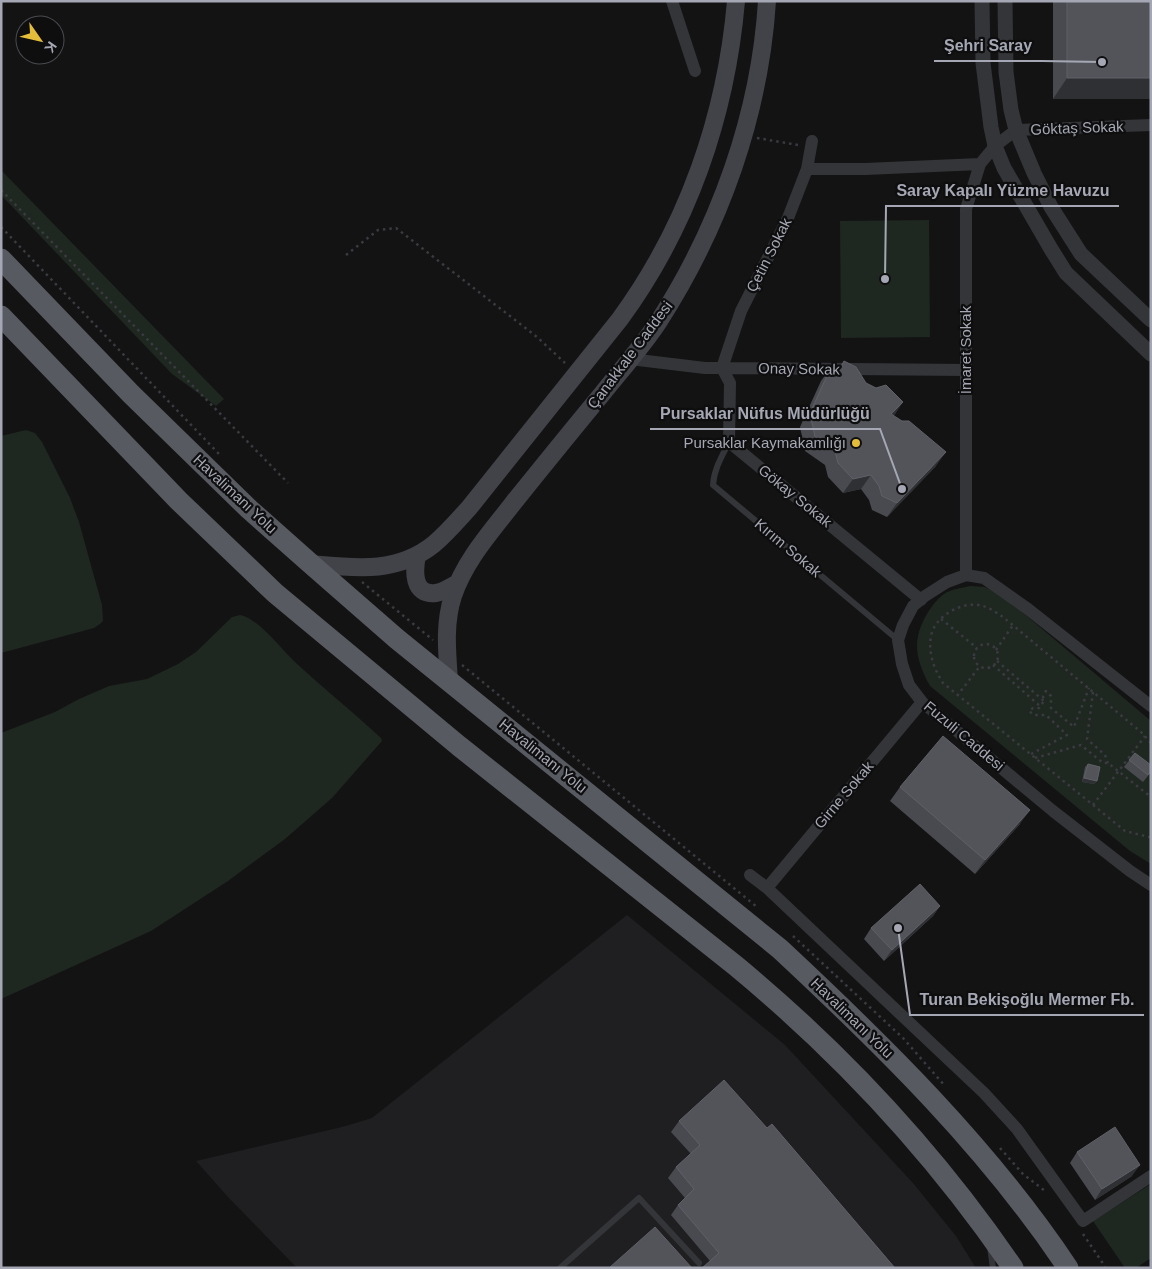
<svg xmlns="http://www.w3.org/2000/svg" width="1152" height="1269" viewBox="0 0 1152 1269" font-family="Arial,sans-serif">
  <rect width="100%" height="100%" fill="#131314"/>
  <!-- built -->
  <path fill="#1f1f21" d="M627,915L785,1045L913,1183L956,1236L976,1268H297L228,1197L196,1161L342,1127L372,1118Z"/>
  <!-- green -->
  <path fill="#1f2721" d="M1,170L4,173L224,399L216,406L172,374L1,195Z
    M929,220L930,337L841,338L840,221Z
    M26,430L35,433L42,442L70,498L79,522L102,605L103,621L100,624L94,628L1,653V436Z
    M970,586L985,587L1002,595L1151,721V864L1130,851L930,686C916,660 911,641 927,614C931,607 937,599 944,594C951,589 962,588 970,586Z
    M240,615C258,618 281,649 295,662C323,688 353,712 381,738L382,741L332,798L285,839L228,881L151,931L1,999V733L55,712L79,699L109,686L147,679L178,664L196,652L232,617Z
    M1151,1184V1258L1136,1268H1125L1093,1221Z"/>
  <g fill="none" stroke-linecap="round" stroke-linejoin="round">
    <!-- path -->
    <path stroke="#3a3b40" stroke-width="2.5" stroke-dasharray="2.5 4" stroke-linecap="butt" d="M757,138L798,145
      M1,190L288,483
      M1,227L220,455
      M346,255L378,230L396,228L537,337L565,363
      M362,582L433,640
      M941,619L977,648
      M974 656a12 12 0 1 1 24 0a12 12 0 1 1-24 0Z
      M996,650L1013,625
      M997,661L1044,701
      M462,665L757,907
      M993,665L1040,706
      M1093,692L1087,739L1105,755L1108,763
      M957,696L980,666
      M1151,743L1141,732L1003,617C997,613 990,608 983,606C964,600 935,615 931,636C928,653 934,669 943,683L1125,831L1149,837L1151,836
      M1031,754L1067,735L1046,715H1034L1029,711L1033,708H1039L1044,701L1043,696L1046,691L1051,696V708L1074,727L1089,688
      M1035,758L1081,745L1103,763H1108L1151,797
      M1093,805L1145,736
      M793,936L903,1038L945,1086
      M1000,1148L1023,1174L1045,1191
      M1083,1234L1102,1262L1105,1268"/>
    <!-- service -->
    <path stroke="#343539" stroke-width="6" d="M729,442C722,456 714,469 713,485L898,640
      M990,1247L993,1268
      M560,1268L639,1198L699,1263"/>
    <!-- minor -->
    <path stroke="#343539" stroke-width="12" d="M672,1L695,71
      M812,141L807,169L788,218L741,311L722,368L967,370
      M807,169H865L980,164
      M630,359L705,368H722L730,383L729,442L921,600
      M966,575V209L980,164L995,146L1016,130L1151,125
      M1151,706L1028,609L984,578L966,575L947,582L925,596L913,606L903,625L898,640L902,664L909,685L922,702L1053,811L1130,871L1151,885
      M750,875L767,888L984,1093L1017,1129L1083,1221L1151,1176
      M767,888L922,702"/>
    <!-- tertiary -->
    <path stroke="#343539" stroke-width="15" d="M982,1L983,63L991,127L995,146L1004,168L1051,249L1066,273L1151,354
      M1005,1L1006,72L1011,110L1016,130L1034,173L1051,207L1081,254L1151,320"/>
    <!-- secondary -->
    <path stroke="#424349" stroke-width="18" d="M417,555C414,570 412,596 436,593C443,592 452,586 458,583
      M311,564C354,568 397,574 434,544C447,533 458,520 469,508L620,319C688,226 726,116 736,1
      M449,680C447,652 444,623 453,596C465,560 491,532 514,502C543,466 572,430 602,394C621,370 642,347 659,321C720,226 760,114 767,1"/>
    <!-- trunk -->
    <path stroke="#585a61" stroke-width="21" d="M1,259L131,394L249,509L311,564L397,639L780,949C884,1046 988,1148 1068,1268
      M1,316L179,501L275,593L459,746L736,966C841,1053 936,1155 1013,1268"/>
  </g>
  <!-- wall -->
  <path fill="#494a4f" d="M1053,1H1146L1151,2V99H1053Z
    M844,361L866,383L936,466L887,517L872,510L869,500L861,489L843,493L828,477L825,465L805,451L800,427L821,381L831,367L837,370Z
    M1135,753L1151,772L1143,782L1124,767Z
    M1088,764L1097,781L1094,784L1082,782L1085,767Z
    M900,787L1020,824L975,874L890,801Z
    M940,906L933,916L884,961L864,939L871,928Z
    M679,1121L767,1128L895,1268L710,1261L671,1215L678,1205L685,1198L668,1178L676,1167L691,1154L671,1132Z
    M1077,1152L1132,1176L1095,1200L1070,1163Z"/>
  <!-- shaded-wall -->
  <path fill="#2f3033" d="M1067,78H1151V99H1053Z
    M903,402L894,416L881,429L891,414Z
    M946,452L936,466L887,517L897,503Z
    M871,475L861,489L843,493L853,479Z
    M1084,778L1097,781L1094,784L1082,782Z
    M1030,810L1020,824L975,874L985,860Z
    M940,906L933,916L884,961L892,950Z
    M1140,1165L1132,1176L1095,1200L1102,1189Z"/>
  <!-- building -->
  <path fill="#53545a" stroke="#606168" d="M1067,1H1146L1151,2V78H1067Z
    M844,361L856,367L866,383L876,388L886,385L903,402L891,414L902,421H909L946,452L897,503L882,496L879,486L871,475L853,479L838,463L835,451L815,437L810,413L831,367L839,371Z
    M943,736L1030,810L985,860L900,787Z
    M1135,753L1151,765V771L1148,775L1129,760Z
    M1088,764L1100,767L1097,781L1084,778Z
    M920,884L940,906L892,950L871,928Z
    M724,1080L767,1128L772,1124L895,1268H702L719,1253L678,1205L694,1189L676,1167L700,1145L679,1121Z
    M1115,1127L1140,1165L1102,1189L1077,1152Z
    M655,1227L692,1268H609Z"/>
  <!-- markers -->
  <circle fill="#e4be3b" stroke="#0e0e0f" stroke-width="2" cx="856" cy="443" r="5"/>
  <g text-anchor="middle" stroke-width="4.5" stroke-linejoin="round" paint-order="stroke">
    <!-- street labels -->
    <g font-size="15" fill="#a5a8b4" stroke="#0e0e0f">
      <text transform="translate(1077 128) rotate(-2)" y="5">Göktaş Sokak</text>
      <text transform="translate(769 255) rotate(-63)" y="5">Çetin Sokak</text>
      <text transform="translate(966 350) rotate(-90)" y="5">İmaret Sokak</text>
      <text transform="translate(630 355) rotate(-53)" y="5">Çanakkale Caddesi</text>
      <text transform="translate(799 369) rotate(1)" y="5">Onay Sokak</text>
      <text transform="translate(235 494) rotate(43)" y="5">Havalimanı Yolu</text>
      <text transform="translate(795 496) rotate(39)" y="5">Gökay Sokak</text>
      <text transform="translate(788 548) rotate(40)" y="5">Kırım Sokak</text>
      <text transform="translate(964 736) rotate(40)" y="5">Fuzuli Caddesi</text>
      <text transform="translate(543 756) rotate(39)" y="5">Havalimanı Yolu</text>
      <text transform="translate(844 795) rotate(-50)" y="5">Girne Sokak</text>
      <text transform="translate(852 1018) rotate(44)" y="5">Havalimanı Yolu</text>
    </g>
    <!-- poi labels -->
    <g font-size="15" fill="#a5a8b4" stroke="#0e0e0f" text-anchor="end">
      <text x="846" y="448">Pursaklar Kaymakamlığı</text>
    </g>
  </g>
  <!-- callouts -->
  <path fill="none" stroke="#a5a8b4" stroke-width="2" d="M1102 62L1042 61H934M885 279L886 206H1119M902 489L880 429H650M898 928L910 1015H1144"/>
  <g fill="#a5a8b4" stroke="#0e0e0f" stroke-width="2">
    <circle cx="1102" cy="62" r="5"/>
    <circle cx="885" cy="279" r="5"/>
    <circle cx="902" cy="489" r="5"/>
    <circle cx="898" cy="928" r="5"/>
  </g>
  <g font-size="16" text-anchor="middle" font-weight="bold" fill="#a5a8b4" stroke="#0e0e0f" stroke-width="4.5" stroke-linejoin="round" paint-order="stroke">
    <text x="988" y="51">Şehri Saray</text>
    <text x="1003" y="196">Saray Kapalı Yüzme Havuzu</text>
    <text x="765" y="419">Pursaklar Nüfus Müdürlüğü</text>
    <text x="1027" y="1005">Turan Bekişoğlu Mermer Fb.</text>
  </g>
  <!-- border -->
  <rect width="1152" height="1269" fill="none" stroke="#a5a8b4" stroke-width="5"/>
  <!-- north arrow -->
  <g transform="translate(40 40) rotate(124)"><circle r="24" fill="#0e0e0f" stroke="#4a4c51"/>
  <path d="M0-4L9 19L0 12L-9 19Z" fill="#e4be3b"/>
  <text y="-8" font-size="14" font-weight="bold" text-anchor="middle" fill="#a5a8b4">K</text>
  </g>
</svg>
